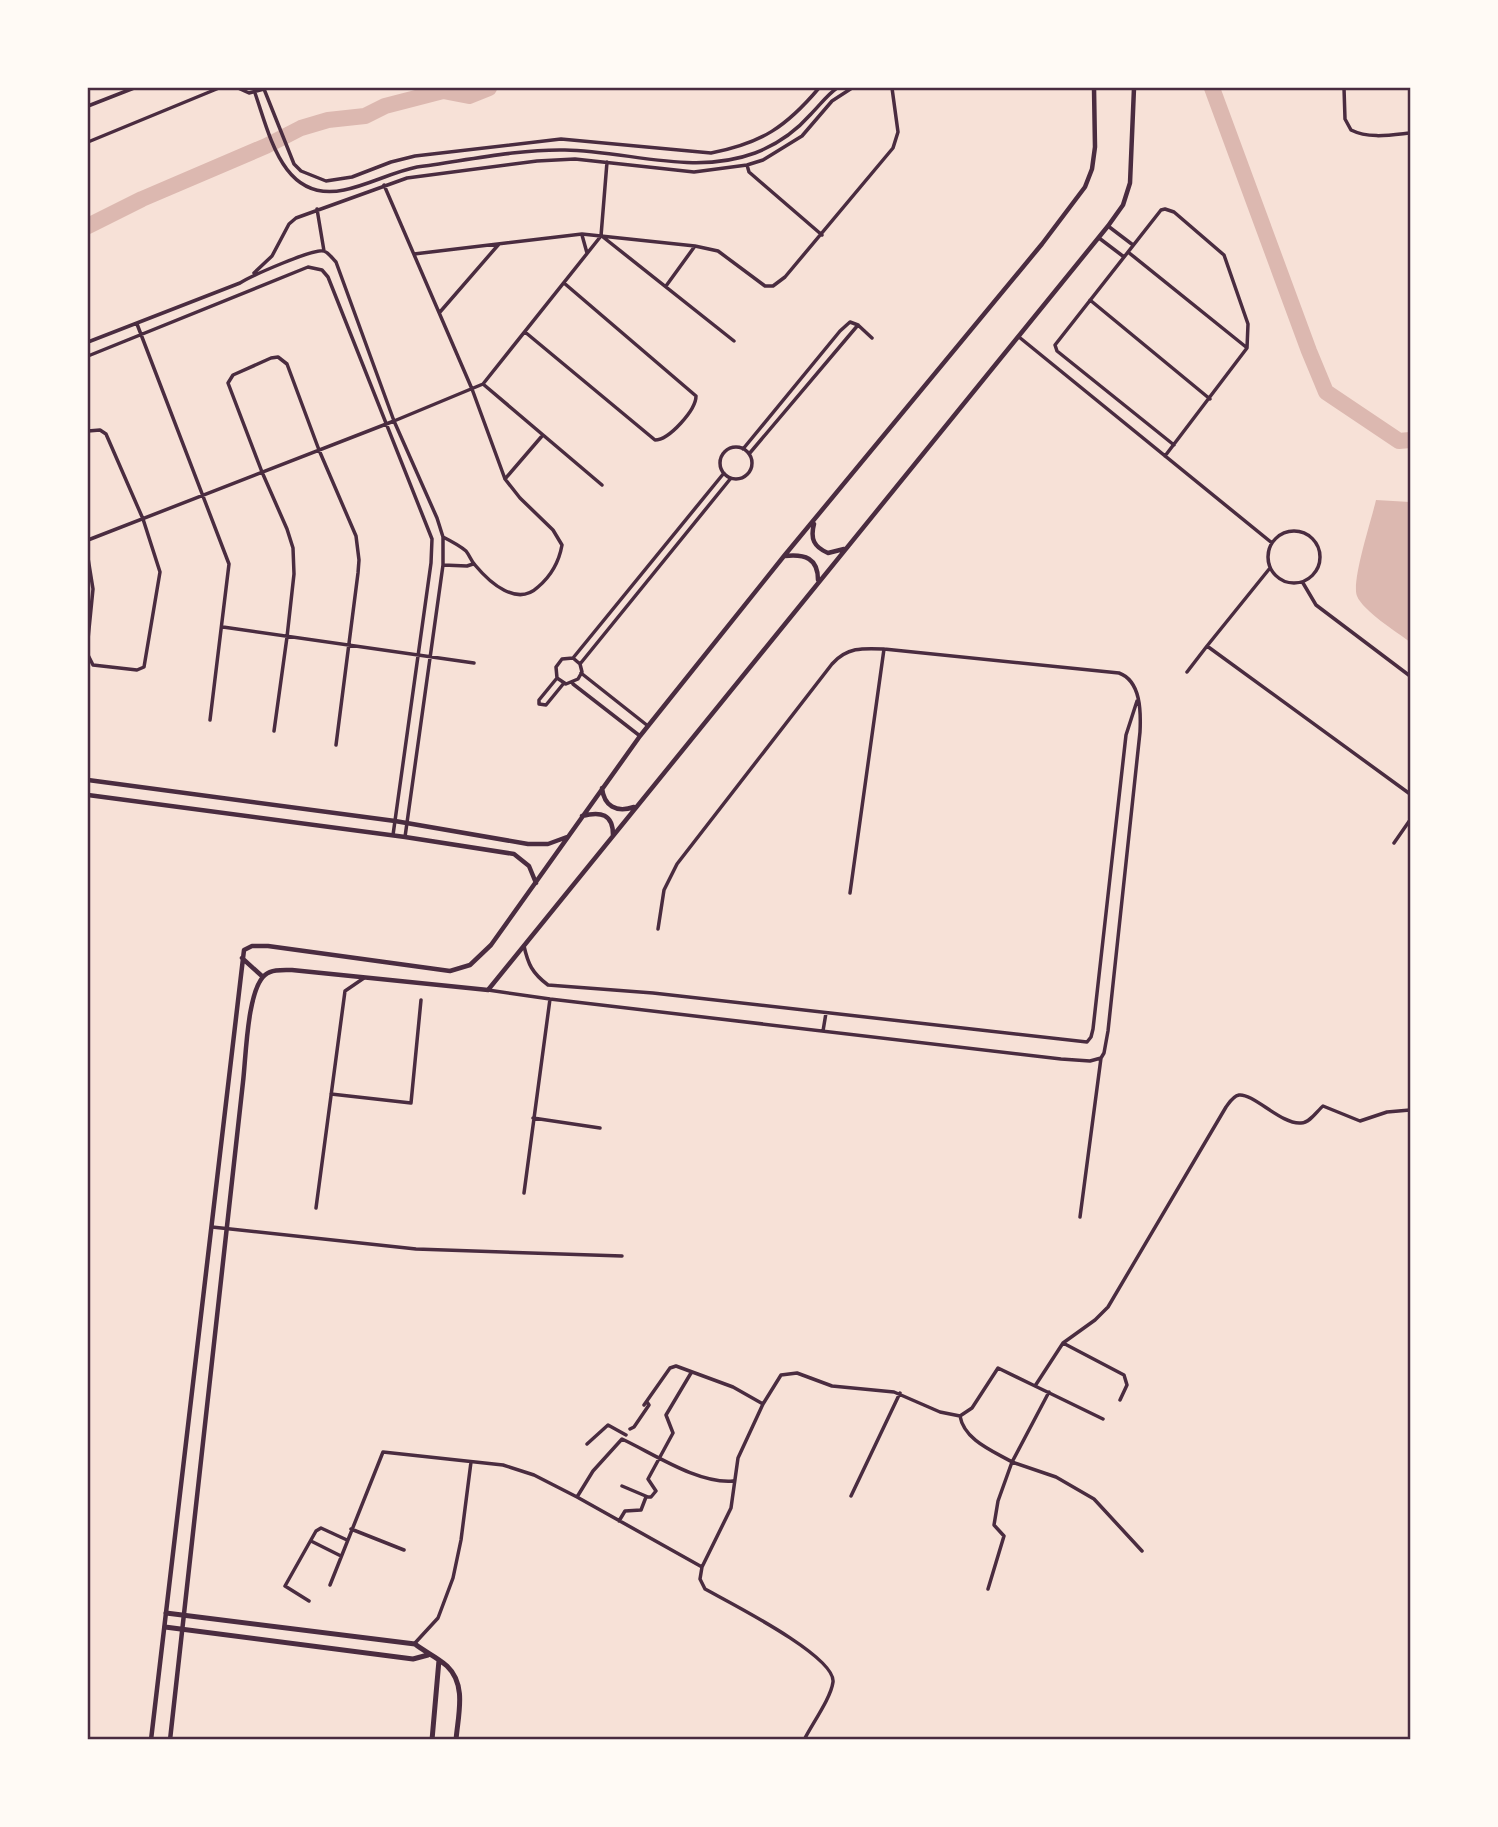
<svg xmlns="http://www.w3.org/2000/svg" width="1498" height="1827" viewBox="0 0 1498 1827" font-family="Cabin,sans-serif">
  <rect width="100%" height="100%" fill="#f7e1d7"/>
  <!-- water -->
  <path fill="#dcb8b0" d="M1376,500L1410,502V642C1397,632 1363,611 1357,596C1351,582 1372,518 1376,500Z"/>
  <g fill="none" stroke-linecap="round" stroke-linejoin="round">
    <!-- river -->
    <path stroke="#dcb8b0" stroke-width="16" d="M1212,88L1309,351L1326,392L1399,441L1410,440
      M88,226L142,199L266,146L301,128L328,120L365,116L385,106L443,91L469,96L489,88"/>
    <!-- minor -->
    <path stroke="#4a2c40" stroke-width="3.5" d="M238,88L249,93L264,89
      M1344,88L1345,119L1351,130C1369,139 1391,135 1410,133
      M264,89L294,164L301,171L326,181L352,177L391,162L415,156L561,139L711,153C762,143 786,127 819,88
      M255,93C270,136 283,203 344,190C369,185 392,172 417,167C463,161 519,149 565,150C629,151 693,176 755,153C776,145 796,131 811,114C820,105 827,95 837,88
      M88,106L134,88
      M88,142L219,88
      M747,165L749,172L822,235
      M384,185L472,389L505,479L520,498L553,530L562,545C559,562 551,576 538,587C517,607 490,583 475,565C471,561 470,556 466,551C459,545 451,541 443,537
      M317,209L324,251
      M1108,226L1133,245
      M582,235L587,253
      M603,237L734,341
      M1099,238L1124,257
      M1128,252L1246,347
      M414,254L582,234L695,246L718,251L765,286H773L785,277L893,148L898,132L892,88
      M254,273L272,256L289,224L296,218L407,178L537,161L575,159L694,172L747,165L763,160L802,136L832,101L852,88
      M666,286L695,246
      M1090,300L1210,399
      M440,312L499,244
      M137,324L229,564L210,720
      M858,325L872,338
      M525,332L655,440C669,440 696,410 696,396L564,283
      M1019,337L1272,543
      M88,342L240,283C251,276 314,248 324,251C329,253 332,258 336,262L394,421L437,518L443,537V565L405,837
      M88,356L308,267L322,270L328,277L432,539L431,563L393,835
      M483,384L602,485
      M88,431L100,430L106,434L143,519L160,572L144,667L137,670L93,665L88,655
      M720 463a16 16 0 1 1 32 0a16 16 0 1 1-32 0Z
      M743,449L840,331L850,322L858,325L749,454
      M1165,456L1247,348L1248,324L1224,255L1174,212L1165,209L1161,210L1055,345L1057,351L1174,445
      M505,479L542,436
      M1268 557a26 26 0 1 1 52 0a26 26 0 1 1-52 0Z
      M88,540L394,421L483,384L601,236L607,162
      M88,558L93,589L88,639
      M443,565L467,566L473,564
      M1270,568L1207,646L1410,794
      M1303,583L1316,605L1410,676
      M223,627L474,663
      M573,658L724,473
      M580,664L573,658L562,659L556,667L557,678L566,684L578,679L582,672L580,664L731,478
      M1187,672L1207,646
      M581,673L648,726
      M557,678L539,700V704L546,705L564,683
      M573,684L640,736
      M274,731L287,637L294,574L293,548L287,529L262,472L228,383L233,375L271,358L278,357L287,364L319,450L356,536L359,560L358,573L336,745
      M1394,843L1410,820
      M850,893L884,649
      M658,929L664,890L677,864L832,664C847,647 863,648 884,649L1119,673C1141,681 1141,712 1140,732L1108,1031L1104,1053L1101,1058L1080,1217
      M524,946C528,964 532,973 548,985L653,993L1087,1042L1091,1037L1093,1029L1126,735L1137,701
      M488,990L550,999L1061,1059L1090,1061L1101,1058
      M823,1031L826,1013
      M331,1094L411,1103L421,1000
      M533,1118L600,1128
      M524,1193L550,999
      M316,1208L345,991L364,978
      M212,1227L416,1249L622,1256
      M1063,1343L1124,1375L1127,1385L1120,1400
      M1035,1386L1103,1419
      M644,1405L670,1368L676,1366L733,1387L763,1404
      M960,1416C964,1440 993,1451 1012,1462L1049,1392
      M630,1429L634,1427L649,1405L647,1402
      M587,1444L608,1425L626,1435
      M622,1486L648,1497H651L656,1491L648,1479L673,1433L666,1415L691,1373
      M851,1496L900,1393
      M577,1497L702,1567
      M619,1521L625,1511L641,1510L646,1497
      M351,1529L404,1550
      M311,1541L341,1556
      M330,1585L383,1452L503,1465L534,1475L577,1497L593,1471L622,1439C654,1454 698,1484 733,1481
      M988,1589L1004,1536L994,1525L998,1501L1012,1462L1056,1477L1094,1499L1142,1551
      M309,1601L285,1586L316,1531L321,1528L347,1540
      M415,1643L438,1618L453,1578L461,1540L471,1462
      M804,1740C812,1724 831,1698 833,1682C836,1656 728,1602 705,1589L700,1579L702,1567L731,1508L738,1458L763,1404L781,1375L797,1373L832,1386L894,1392L940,1412L960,1416L972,1408L998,1368L1035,1386L1063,1343L1095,1320L1108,1307L1226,1107C1229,1103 1233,1096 1239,1095C1253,1093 1282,1125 1301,1123C1310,1123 1317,1111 1323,1106L1360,1121L1387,1112L1410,1110"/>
    <!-- tertiary -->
    <path stroke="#4a2c40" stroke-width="4.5" d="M814,524C810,539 814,547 828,553L844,549
      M785,556C805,554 818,558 818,580
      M88,780L395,821L528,844H548L567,837
      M602,788C604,806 616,813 634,807
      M88,795L405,837L514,854L529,866L536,883
      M582,816C601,811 613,814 613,835
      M242,958L263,977
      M151,1740L244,950L252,946H268L450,971L470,965L491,945L640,736L784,556L1042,244L1085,187L1092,169L1095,147L1094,88
      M170,1740L243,1082C246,1058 247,990 265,975C272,969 283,970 292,970L488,990L1108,226L1123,205L1130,183L1134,88"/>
    <!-- secondary -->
    <path stroke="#4a2c40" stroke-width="5" d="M166,1613L415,1644C425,1652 437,1657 447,1666C467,1685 458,1715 456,1740
      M165,1627L413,1659L428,1655
      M432,1740L439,1660"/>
  </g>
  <!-- border -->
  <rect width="1498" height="1827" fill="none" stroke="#fffaf5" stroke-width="178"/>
  <rect x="89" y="89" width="1320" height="1649" fill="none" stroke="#4a2c40" stroke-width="2.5"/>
</svg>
